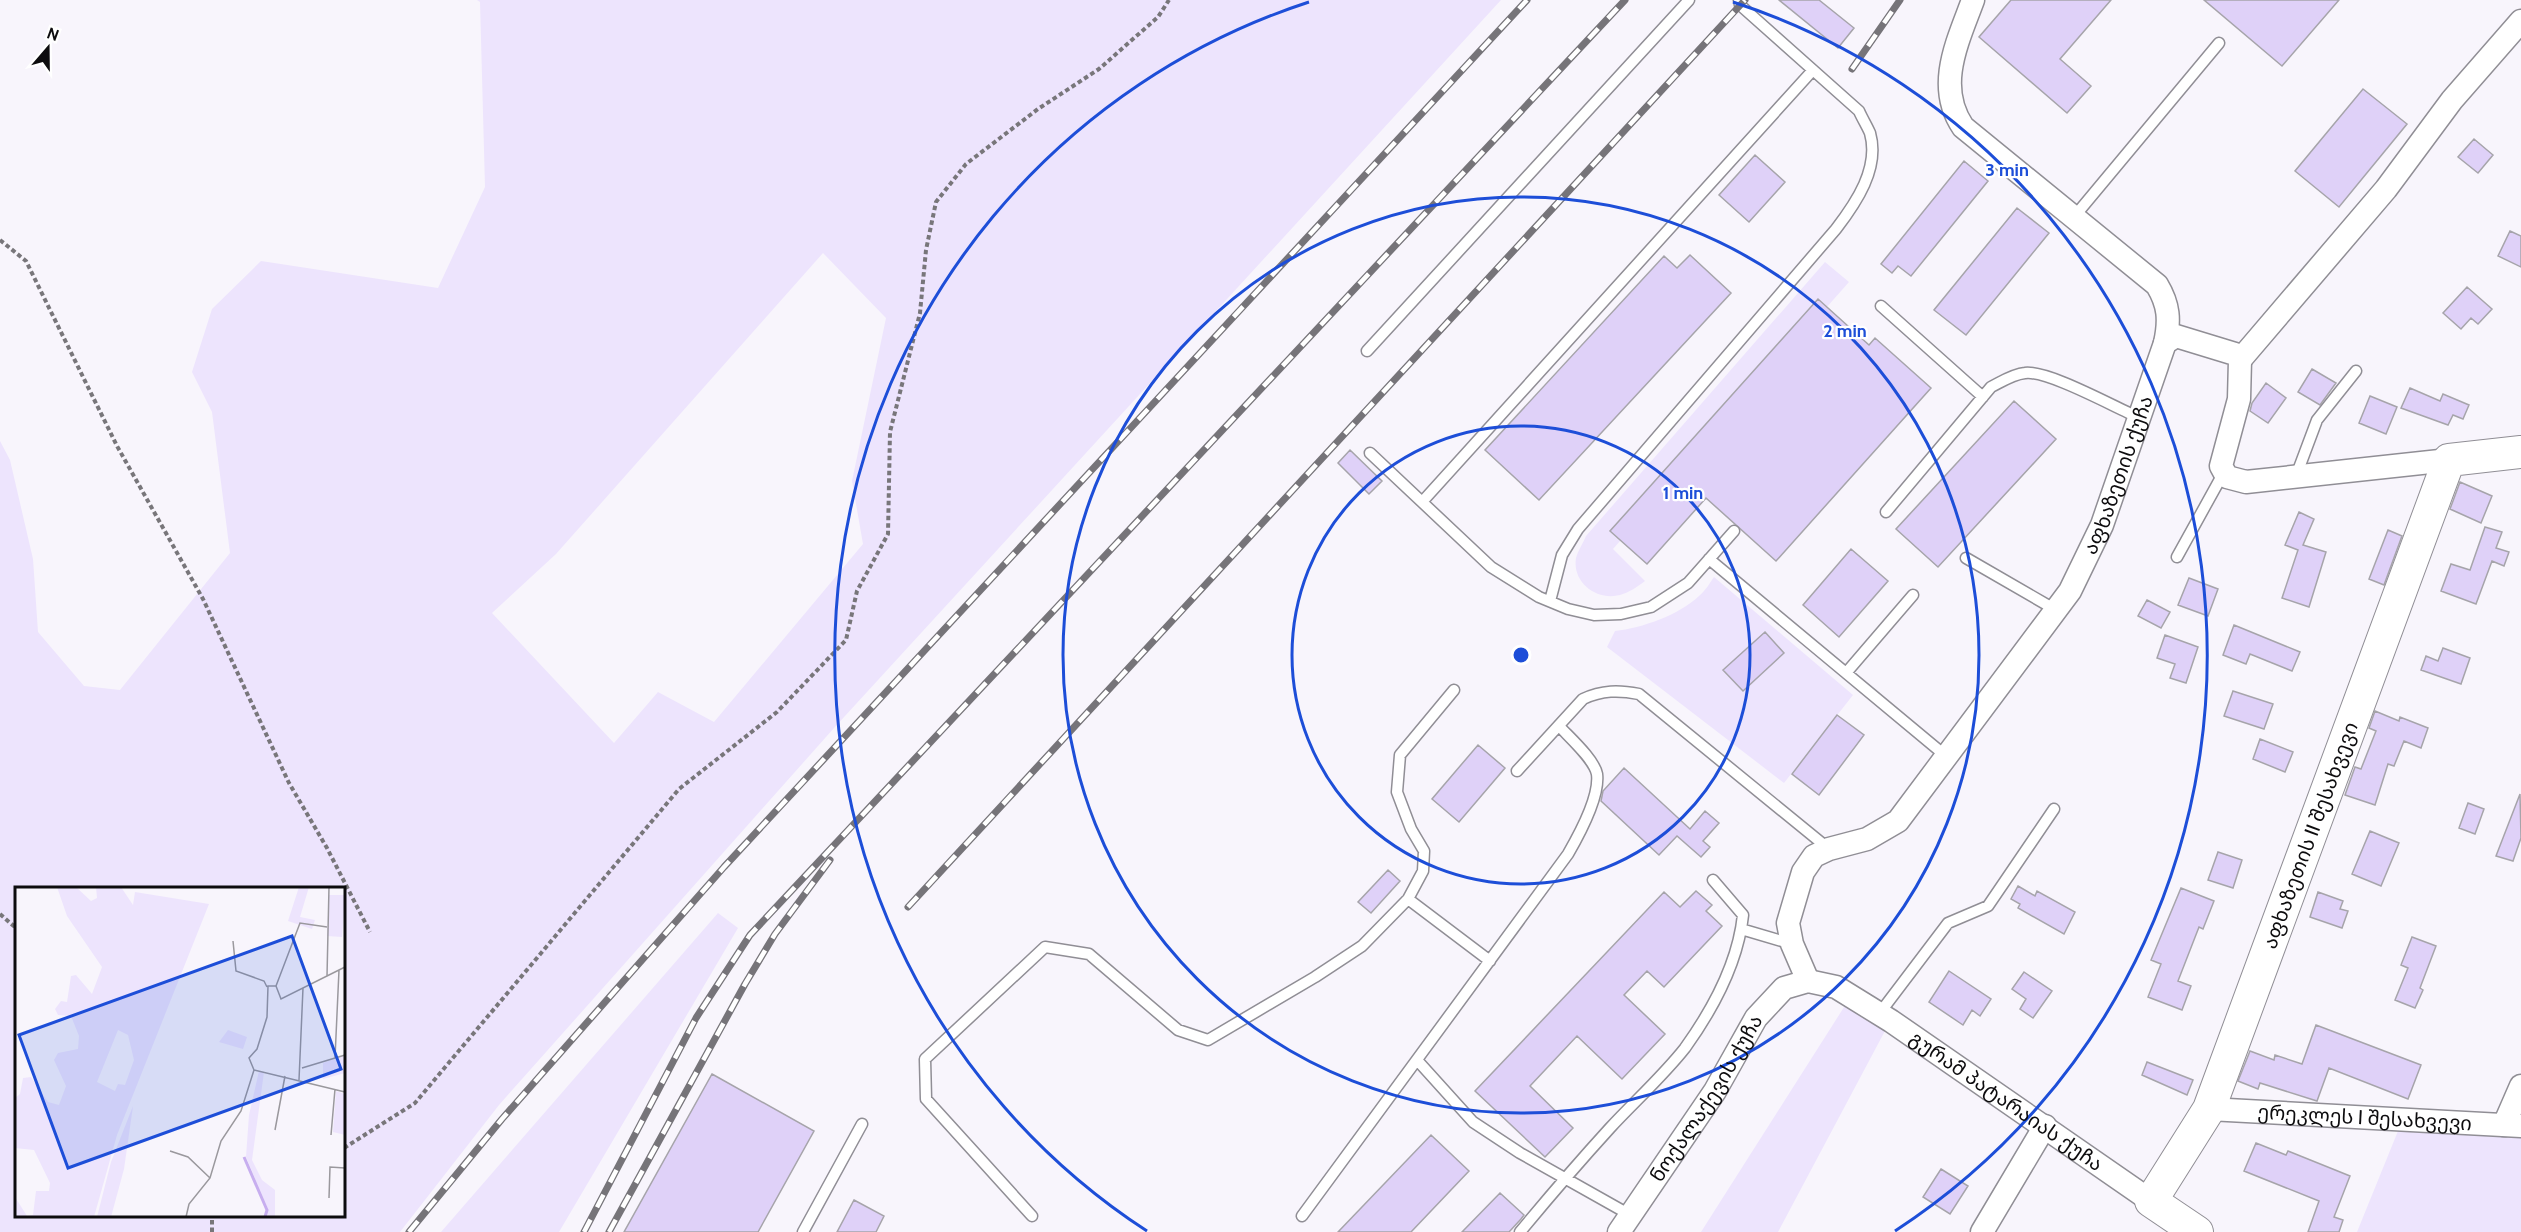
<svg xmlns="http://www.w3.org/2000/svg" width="2521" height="1232" viewBox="0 0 2521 1232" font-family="Cabin,'Noto Sans Georgian',sans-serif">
  <rect width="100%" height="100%" fill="#f8f5fc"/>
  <!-- green -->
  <path fill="#ede4fd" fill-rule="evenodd" d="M477,0H1501L834,728L499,1105L400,1232H0V441L10,460L33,559L38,632L84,686L120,690L230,553L212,412L192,372L212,309L261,261L438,288L485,187L480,2ZM823,253L886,318L852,481L863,544L714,722L658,692L614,743L492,613L556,554ZM16,888H344V1216H16Z
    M1825,262L1849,282L1613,549L1645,581C1637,587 1630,592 1620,595C1597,601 1572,583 1576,558C1578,551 1583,543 1586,536Z
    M1714,577L1853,695L1784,783L1607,647L1615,631C1642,628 1679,615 1699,596C1705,591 1710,583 1714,577Z
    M718,913L738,928L559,1232H441Z
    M1846,1004L1886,1029L1778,1232H1701Z
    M2398,1131L2521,1133V1232H2357Z"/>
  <!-- building -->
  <path fill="#dfd1f8" stroke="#a6a4aa" stroke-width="1.5" d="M1779,0H1819L1854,28L1838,48Z
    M2011,0H2111L2060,59L2091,86L2067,113L1979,37Z
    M2204,0H2339L2282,66Z
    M2363,89L2407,124L2339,207L2295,171Z
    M2474,139L2493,155L2478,173L2458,157Z
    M1755,155L1785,182L1749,222L1719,195Z
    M1964,161L1988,181L1911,276L1898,266L1892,273L1881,264Z
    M2017,208L2049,233L1966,335L1934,310Z
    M2510,231L2521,236V267L2498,256Z
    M1690,255L1731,293L1539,500L1485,450L1664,256L1677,268Z
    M2467,287L2492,309L2478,324L2471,318L2461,329L2443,313Z
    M1818,299L1869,345L1875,338L1931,388L1776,561L1706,498L1647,564L1610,531Z
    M2312,369L2336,383L2320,405L2298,392Z
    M2266,383L2286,398L2268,423L2250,411L2252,403Z
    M2410,388L2440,401L2443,394L2469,405L2463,419L2453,415L2448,425L2401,408Z
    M2370,396L2397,407L2386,434L2359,423Z
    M2014,401L2056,439L1938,567L1896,529Z
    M1350,450L1382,481L1369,494L1338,463Z
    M2460,482L2492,496L2481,523L2450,509Z
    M2299,512L2314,519L2303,545L2326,552L2309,607L2282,598L2298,550L2285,545Z
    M2485,527L2502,532L2496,548L2509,552L2504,566L2492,561L2476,604L2441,591L2451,564L2470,570Z
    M2388,530L2402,536L2384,585L2369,579Z
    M1851,549L1888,581L1839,637L1803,605Z
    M2189,578L2218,589L2208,616L2178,605Z
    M2147,600L2170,612L2161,628L2138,616Z
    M2234,625L2300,652L2292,671L2250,654L2246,664L2223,655Z
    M1765,632L1784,653L1743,691L1723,670Z
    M2165,635L2198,647L2186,683L2170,678L2175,664L2157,658Z
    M2443,648L2470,658L2461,684L2421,670L2426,656L2438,661Z
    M2233,691L2273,704L2264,729L2224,716Z
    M2375,711L2399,721L2400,717L2428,728L2421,748L2404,741L2394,766L2388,764L2375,805L2345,795L2355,767L2361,769L2376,731L2369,728Z
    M1837,715L1864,735L1819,795L1792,774Z
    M2260,739L2293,752L2285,772L2253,759Z
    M1478,745L1505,768L1459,822L1432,799Z
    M1624,768L1690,829L1705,811L1719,823L1703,841L1710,847L1701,857L1677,836L1659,855L1601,801L1603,791Z
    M2520,794L2521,838L2513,861L2496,856Z
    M2468,803L2484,809L2475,834L2459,828Z
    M2370,831L2399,843L2381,886L2352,874Z
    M2218,852L2242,860L2233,888L2208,880Z
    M1388,870L1400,881L1371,913L1358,902Z
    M2018,886L2035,896L2037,891L2075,912L2064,934L2018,908L2020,904L2011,899Z
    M2181,888L2214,901L2203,929L2199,927L2178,981L2191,986L2182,1010L2148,997L2161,964L2151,960Z
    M1696,891L1712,905L1706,911L1722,926L1664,987L1647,971L1624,995L1665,1034L1622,1079L1577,1036L1530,1086L1573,1128L1545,1157L1475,1091L1664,892L1680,907Z
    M2318,892L2343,901L2340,909L2348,911L2342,928L2310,917Z
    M2412,937L2436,946L2420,988L2423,990L2415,1008L2395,1000L2408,968L2401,965Z
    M1949,971L1991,999L1980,1016L1972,1010L1963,1025L1929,1002Z
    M2024,972L2052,991L2033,1018L2020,1009L2026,999L2012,989Z
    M2316,1025L2421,1065L2408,1099L2329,1068L2317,1101L2260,1083L2258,1089L2238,1081L2250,1051L2274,1060L2275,1055L2302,1064Z
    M2147,1062L2193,1080L2187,1095L2142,1075Z
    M712,1074L814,1131L758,1232H624Z
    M1431,1135L1469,1171L1411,1232H1338Z
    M2256,1143L2286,1155L2288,1151L2350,1176L2334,1217L2343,1220L2339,1232H2308L2319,1201L2244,1171Z
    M1941,1169L1968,1186L1950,1214L1923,1197Z
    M1500,1193L1524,1215L1521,1219L1509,1232H1462Z
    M854,1200L884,1216L876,1232H837Z"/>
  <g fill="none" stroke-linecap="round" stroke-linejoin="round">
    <defs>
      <path id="lane" d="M2074,217L2219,43
        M1881,306L1983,397
        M1367,351L1689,0
        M1370,453L1491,567L1539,597L1568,609L1594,615L1621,614L1651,607L1688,583L1734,531
        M2296,476L2317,420L2356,371
        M1422,502L1813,70
        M1886,512L1991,387C2001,382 2013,374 2025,373C2048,370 2114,407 2138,417
        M2177,557L2224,472
        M1966,558L2056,610
        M1709,559L1947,757
        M1550,601L1562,555L1578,529L1836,229C1856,203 1880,168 1870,133C1867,126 1862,118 1859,111L1740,5L1739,0
        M1846,673L1913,595
        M1454,690L1400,755L1397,792L1411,829L1424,851L1423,871L1408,899L1490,961
        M1517,771L1583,699C1602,690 1619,690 1639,694L1829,849
        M1741,929L1792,944
        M1879,1014L1948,923L1988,906L2054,809
        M1417,1060L1473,1122L1520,1153L1632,1216
        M1032,1216L926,1099L925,1059L1045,947L1089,954L1178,1030L1208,1040L1315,977L1362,946L1408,899
        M1302,1216L1568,854C1579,835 1600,797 1597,774C1594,759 1569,737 1559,726
        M803,1232L862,1124
        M1520,1232C1549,1197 1579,1162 1610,1128C1634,1102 1663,1076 1685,1048C1713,1009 1738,963 1743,915L1713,880"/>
      <g id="street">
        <path d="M1973,0C1958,41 1935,86 1963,127L2157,285C2169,305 2170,320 2165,343"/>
        <path d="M2240,360L2386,189L2452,100L2521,21"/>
        <path id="s1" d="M1808,981L1792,944L1788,923L1803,872L1814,856L1829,849L1867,839L1898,821L2070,591L2102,525L2165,343L2176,336L2235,354L2240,360L2239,399L2221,466L2227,477L2246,482L2449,460"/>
        <path id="s2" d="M2209,1109L2521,1126"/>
        <path d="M2504,1125L2521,1086"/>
        <path id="s3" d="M1619,1232L1715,1091L1756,1018L1784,988L1808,981L1836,987L1891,1021L2151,1201"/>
        <path d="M1982,1232L2045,1126"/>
      </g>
      <g id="secondary">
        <path id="s4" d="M2197,1232L2151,1201L2209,1109L2449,460L2521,452"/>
      </g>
    </defs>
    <!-- lane casing -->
    <use href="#lane" stroke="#908e95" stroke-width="13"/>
    <!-- street casing -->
    <use href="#street" stroke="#908e95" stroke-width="25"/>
    <!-- secondary casing -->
    <use href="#secondary" stroke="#908e95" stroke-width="34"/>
    <!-- path -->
    <path stroke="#78767a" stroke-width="4" stroke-dasharray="4.5 3" stroke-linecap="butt" d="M0,240L26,261L117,446L203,599L289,783L327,848L370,932
      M0,914L16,928
      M344,1148L415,1103L679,789L777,712L846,640L857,591L888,534L890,432L920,313L926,250L936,202L966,164L1038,109L1099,69L1158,17L1169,0
      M212,1232V1216"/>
    <!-- lane -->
    <use href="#lane" stroke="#fff" stroke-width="10"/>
    <!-- street -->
    <use href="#street" stroke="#fff" stroke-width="22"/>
    <!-- secondary -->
    <use href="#secondary" stroke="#fff" stroke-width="32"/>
    <defs>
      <path id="rail" d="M1852,69L1900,0
        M908,907L1745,0
        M409,1232L502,1119L724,867L1527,0
        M584,1232L696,1018L750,935L1625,0
        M609,1232L745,984L775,934L830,860"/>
    </defs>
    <!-- rail casing -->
    <use href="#rail" stroke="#767479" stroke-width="7"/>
    <!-- rail -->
    <use href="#rail" stroke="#fff" stroke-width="4.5" stroke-dasharray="14" stroke-linecap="butt"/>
  </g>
  <!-- distance rings -->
  <g fill="none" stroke="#1d4ed8" stroke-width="3">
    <circle cx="1521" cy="655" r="229"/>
    <circle cx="1521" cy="655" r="458"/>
    <path d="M1147 1231A687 687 0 0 1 1309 2M1733 2A687 687 0 0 1 1895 1231"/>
  </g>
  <g text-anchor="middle" stroke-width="4.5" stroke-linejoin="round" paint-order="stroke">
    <!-- street labels -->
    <g font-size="20" fill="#0d0c0e" stroke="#fff">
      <text dy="7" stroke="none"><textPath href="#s1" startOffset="639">აფხაზეთის ქუჩა</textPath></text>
      <text dy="7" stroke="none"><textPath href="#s4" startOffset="456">აფხაზეთის II შესახვევი</textPath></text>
      <text dy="7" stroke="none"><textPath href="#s3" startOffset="160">ნოქალაქევის ქუჩა</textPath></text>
      <text dy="7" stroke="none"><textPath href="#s3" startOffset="554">გურამ პატარაიას ქუჩა</textPath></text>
      <text dy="7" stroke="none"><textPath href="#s2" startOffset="156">ერეკლეს I შესახვევი</textPath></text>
    </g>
  </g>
  <!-- overview -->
  <g transform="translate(15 887)">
    <rect width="330" height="330" fill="#f8f5fc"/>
    <path d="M42,0H61L76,14L82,11L81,0H106L118,18L120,5L194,17L102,248L79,330H0V310L12,329L18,328L21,304H34L35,296L19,263L0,261V211L5,207L8,191L16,190L33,215L44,218L51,199L39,173L43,166L63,162L64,149L56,129L43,128L40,122L46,114L52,115L56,89L61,88L77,107L87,80L52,29ZM103,143L113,148L119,173L110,198L103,197L100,204L82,195ZM284,0H294L285,30L300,33L297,42L273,34ZM314,8H330L327,50L312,49ZM213,143L232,150L228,162L204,155ZM330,168V186L308,192V176ZM244,184L249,185L237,273L247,293L260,303V330H252L253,322L231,270L234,228ZM321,204L330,207V248L318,245ZM118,219L109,282L96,330H82L96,275Z" fill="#ede4fd" fill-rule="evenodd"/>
    <path fill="none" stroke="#c7aeef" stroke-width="3" d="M229,270L252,323L250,330"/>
    <path fill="none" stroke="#9a989d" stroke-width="1.5" d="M218,54L221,84L249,94L252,100M312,89L314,0M261,99L285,36L312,40M320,171L324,83M287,181L330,168M239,183L234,171L242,162L252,130L253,99H261L266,112L330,80M239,183L330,205M284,193L288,101M260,243L270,189M316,248L320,202M155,264L173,270L195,291M314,311L315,280L330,281M171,330L174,317L195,291L206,254L226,224L239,183"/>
    <path fill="#1d4ed8" fill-opacity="0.15" stroke="#1d4ed8" stroke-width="3" d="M277,49L326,182L53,281L4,148Z"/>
    <rect width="330" height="330" fill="none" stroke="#0d0c0e" stroke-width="3"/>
  </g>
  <circle cx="1521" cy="655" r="9" fill="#1d4ed8" stroke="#fff" stroke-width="3"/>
  <g font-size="18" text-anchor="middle" font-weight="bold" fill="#1d4ed8" stroke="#fff" stroke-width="4.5" stroke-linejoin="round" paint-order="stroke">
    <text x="2007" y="176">3 min</text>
    <text x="1845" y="337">2 min</text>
    <text x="1683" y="499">1 min</text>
  </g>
  <!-- north arrow -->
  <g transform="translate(48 48) rotate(20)" stroke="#ffffff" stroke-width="4.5" paint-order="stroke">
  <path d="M0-4.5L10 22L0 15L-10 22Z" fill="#0d0c0e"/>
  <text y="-9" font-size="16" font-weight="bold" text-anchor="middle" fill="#0d0c0e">N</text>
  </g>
</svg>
